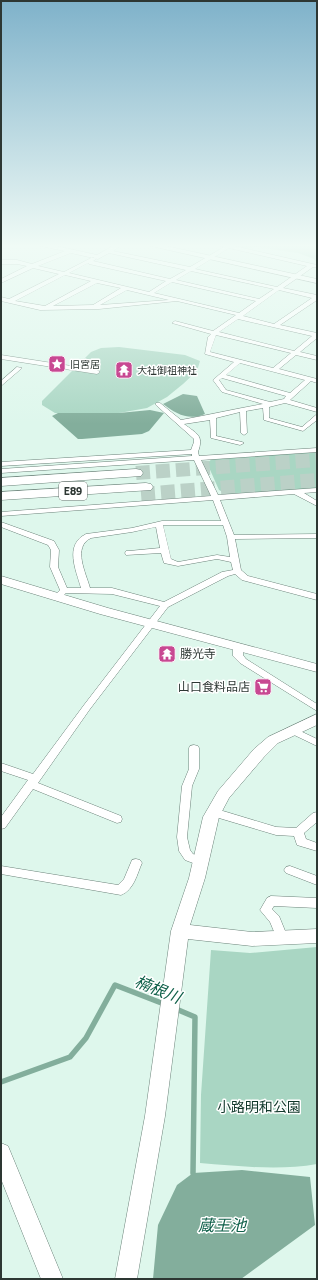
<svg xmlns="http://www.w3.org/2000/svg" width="318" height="1280" viewBox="0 0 318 1280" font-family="'Titillium Web','Noto Sans JP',sans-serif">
  <rect width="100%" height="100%" fill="#def7ec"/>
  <!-- green -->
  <path fill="#a9d6c3" d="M220,244H317V263L314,259L298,253L256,247L243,250Z
    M119,347L185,355L200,361L197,371L183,384L167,397L147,408L119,413H55L42,405V401L91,352L101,348Z
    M317,452V488L229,495L219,490L207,463L212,459Z
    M317,947V1164C278,1171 239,1166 200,1163L201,1095L211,950L250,953Z"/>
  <!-- water -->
  <path fill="#83ae9c" d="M183,394L197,396L205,414C189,421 176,414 163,404Z
    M150,410L164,413L149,431L142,434L82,439H78L52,416L58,413H119Z
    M242,1170L310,1177L315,1225L241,1279H153L158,1225L177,1185L193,1173Z"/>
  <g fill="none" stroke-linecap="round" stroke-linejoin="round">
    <!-- stream -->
    <path stroke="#83ae9c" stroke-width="5.5" d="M176,1009L195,1017L193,1173
      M1,1082L70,1057L86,1038L115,985L164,1004"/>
    <!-- highway-tunnel -->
    <path stroke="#bbd1c7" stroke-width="14" stroke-dasharray="14 6" stroke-linecap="butt" d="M136,473L317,460
      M141,494L317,480"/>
    <defs>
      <path id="street" d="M2,244H47L97,255L116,244H123L113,251L190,267L224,247L214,244H225L317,265V267H313L283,288L317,295V300L280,325L317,333V338L300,352L317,356V360L296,355L279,369L317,379V383L311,381L290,400L317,408V412L285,403L269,407V418L302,427L317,414V420L303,431L264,420L263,408L246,411L247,433L244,435L241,433L240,412L216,418V436L242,442L244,443L240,445L211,438L210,420L184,424C197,434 204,435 198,452L199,456L317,448V452L201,460L218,495L317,488V492L304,493L317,501V506L294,494L220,500L234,535L317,534V538L235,539L241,570L248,576L317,594V600L242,580L235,574L228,576L168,607L90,709L38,783L121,816L122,819L121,822L117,823L33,789L5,828L1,829V817L28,780L1,771V763L33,774L84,705L160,606L112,594L66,593L60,599H54L53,597L60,590L50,567L51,550L48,545L1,527V522L54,541L59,550L58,567L67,588H81C76,570 64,545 86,534L132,528L162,521H221L213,500L1,516V512L211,496L194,460L1,473V469L192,456V454L1,466V462L191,450L194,442V439L156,405V403H160L181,420C208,415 235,409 263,404L222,392L213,380L234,362L205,354L208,337L211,334L172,323L175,321L213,331L236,315L177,301L99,309L40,310L1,301V297L9,299L59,274L33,268L1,283V279L27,266L17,264H1V260H17L32,264L65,251L36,245ZM229,248L307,266L277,287L195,269ZM71,253L98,259L109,253L186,270L170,279L93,261L96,259L93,257L64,272L38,266ZM88,263L89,264L166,281L149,292L69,273ZM191,271L274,289L259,299L176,280ZM65,275L91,281L45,306L15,301ZM172,282L256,301L239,313L154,293ZM97,283L121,288L93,305L53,306ZM127,290L169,300L100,305ZM279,290L312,298L274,324L243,316ZM238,319L312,336L294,351L219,332ZM216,335L291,353L273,368L210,352ZM240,363L305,380L290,393L226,375ZM222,378L286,396L284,399L270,402L226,390L219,380ZM163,525H223L227,537L230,557L217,555L178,562L171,559ZM156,527L160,548L129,551H126L125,553L126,555L161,553L164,563L178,566L217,559L231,562L233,570L222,572L164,602L112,588H90C86,573 72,547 91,538L132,532Z
        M1,355L97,370L100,372L97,374L1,359Z
        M17,367L22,368L1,386V381Z
        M238,644L243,647V655L246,659L317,704V711L240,663L233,656V647Z
        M294,728L317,739V746L290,733L289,731L290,729Z
        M194,745L198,746L199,748V769L192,786L187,837L190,850L193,854L205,859L207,862L205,865L201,866L185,860L179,851L177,837L182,786L189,769V748L190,746Z
        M213,808L276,827L296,828L313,813L317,812V822L304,833L306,839L317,843V851L297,845L294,836L276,835L209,815L208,812L209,809Z
        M136,859L140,860L142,863C137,874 134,890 121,895L1,874V866L118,885L124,879L132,860Z
        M290,866L317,876V885L286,873L284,870L286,867Z
        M271,896L317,898V908L274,906L272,909L279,916L288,938L286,941L282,943L278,941L270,922L260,910L267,898Z"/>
      <path id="secondary" d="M142,244H157L317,279V283Z
        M1,576L108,608L317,664V672L100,614L1,584Z
        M317,714V725L278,743L264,757L229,798L219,817L205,878L190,925L252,932L317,929V943L252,946L188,939L165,1116L137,1279H115L145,1116L171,931L189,878L203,817L218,791L254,749L268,737Z
        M1,1143L8,1146L63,1279H41L1,1179Z"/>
      <path id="highway" d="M136,469L141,470L143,473L141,476L1,486V478Z
        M146,483L151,484L153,487L151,490L1,500V492Z"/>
    </defs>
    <!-- street casing -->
    <use href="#street" stroke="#6c837a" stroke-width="1"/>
    <!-- secondary casing -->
    <use href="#secondary" stroke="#6c837a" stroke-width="1"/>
    <!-- highway casing -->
    <use href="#highway" stroke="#6c837a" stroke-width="1"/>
    <!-- street -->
    <use href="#street" fill="#fff" fill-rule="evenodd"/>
    <!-- secondary -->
    <use href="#secondary" fill="#fff" fill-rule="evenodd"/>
    <!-- highway -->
    <use href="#highway" fill="#fff" fill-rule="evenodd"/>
  </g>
  <!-- sky -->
  <linearGradient id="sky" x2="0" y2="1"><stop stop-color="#7fb2ca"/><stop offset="0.58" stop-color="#f0fbf6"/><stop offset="1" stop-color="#f0fbf6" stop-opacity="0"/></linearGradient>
  <rect width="318" height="424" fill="url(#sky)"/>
  <!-- icons -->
  <defs>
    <symbol id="sight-square" viewBox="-11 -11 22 22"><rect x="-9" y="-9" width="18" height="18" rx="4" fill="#c84892" stroke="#fff"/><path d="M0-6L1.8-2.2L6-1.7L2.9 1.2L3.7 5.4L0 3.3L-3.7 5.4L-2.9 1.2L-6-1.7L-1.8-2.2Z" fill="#fff"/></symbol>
    <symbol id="temple-square" viewBox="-11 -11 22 22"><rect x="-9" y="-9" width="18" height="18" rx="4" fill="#c84892" stroke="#fff"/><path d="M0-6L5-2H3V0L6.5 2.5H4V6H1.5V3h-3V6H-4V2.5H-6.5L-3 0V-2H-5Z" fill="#fff"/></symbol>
    <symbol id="supermarket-square" viewBox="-11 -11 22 22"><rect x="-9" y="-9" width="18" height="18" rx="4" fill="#c84892" stroke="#fff"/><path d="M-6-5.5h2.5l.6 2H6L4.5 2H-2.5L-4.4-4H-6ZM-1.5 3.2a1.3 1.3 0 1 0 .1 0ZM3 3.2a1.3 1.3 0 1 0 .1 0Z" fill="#fff"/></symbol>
  </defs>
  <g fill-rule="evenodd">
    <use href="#sight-square" x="47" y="354" width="20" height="20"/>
    <use href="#temple-square" x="114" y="360" width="20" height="20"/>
    <use href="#temple-square" x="157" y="644" width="20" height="20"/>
    <use href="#supermarket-square" x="253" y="677" width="20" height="20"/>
  </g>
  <g text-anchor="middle" stroke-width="3" stroke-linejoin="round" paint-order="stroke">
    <!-- far-poi labels -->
    <g font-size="10" fill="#2d3733" stroke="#fff" text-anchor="start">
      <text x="70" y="368">旧宮居</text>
      <text x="137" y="374">大社御祖神社</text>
    </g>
    <!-- shield labels -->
    <rect fill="#fff" stroke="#6c7370" stroke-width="1" x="59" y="482" width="28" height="18" rx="3"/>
    <g font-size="11" font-weight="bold" fill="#2d3733">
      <text x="73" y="495">E89</text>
    </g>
    <!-- poi labels -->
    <g font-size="12" fill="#2d3733" stroke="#fff" text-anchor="start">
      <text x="180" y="658">勝光寺</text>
      <text x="250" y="691" text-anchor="end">山口食料品店</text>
    </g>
    <!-- near-park labels -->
    <g font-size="14" fill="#11382b" stroke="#fff">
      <text x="259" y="1112">小路明和公園</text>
    </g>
    <!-- near-water labels -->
    <g font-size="16" font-style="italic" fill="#10614a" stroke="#fff">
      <text transform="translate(158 989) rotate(22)" y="6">楠根川</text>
      <text x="222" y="1231">蔵王池</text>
    </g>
  </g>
  <!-- border -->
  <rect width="318" height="1280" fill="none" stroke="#2d3733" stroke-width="4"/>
</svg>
